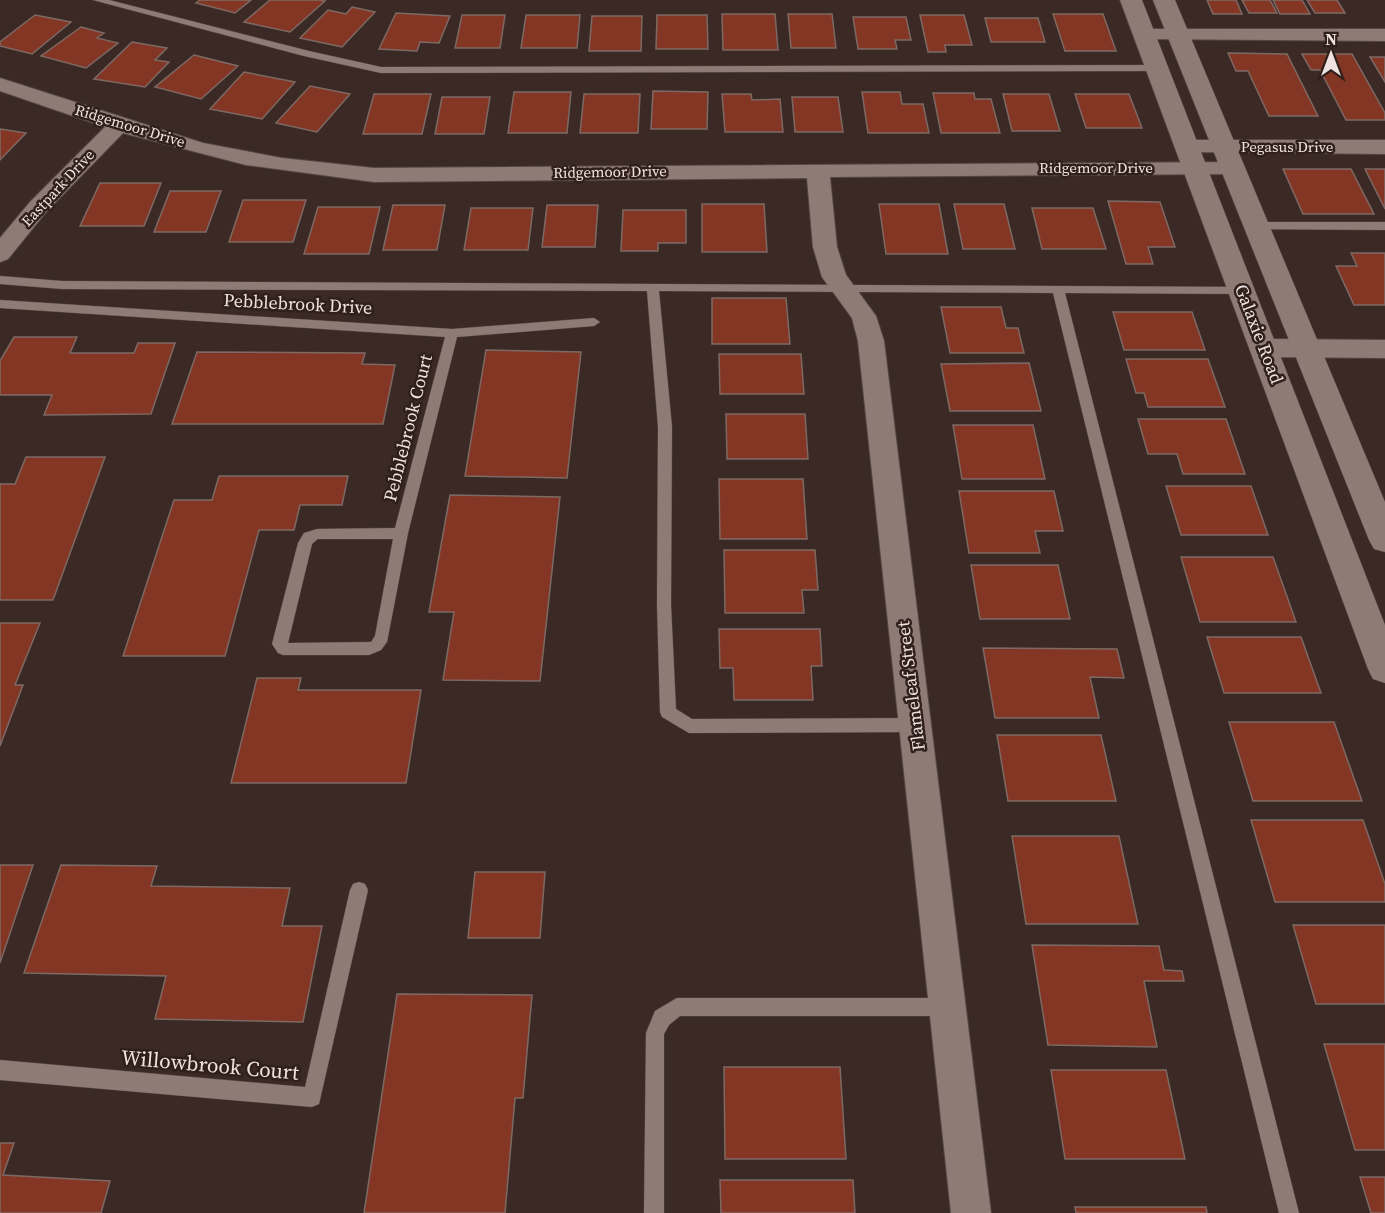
<svg xmlns="http://www.w3.org/2000/svg" width="1385" height="1213" viewBox="0 0 1385 1213" font-family="'Source Serif 4',serif">
  <rect width="100%" height="100%" fill="#3a2925"/>
  <!-- building -->
  <path fill="#843625" stroke="#7d6964" stroke-width="1.5" d="M200,0H251L235,13L196,3Z
    M270,0H320L325,1L290,32L244,22Z
    M1207,0H1236L1242,14H1213Z
    M1242,0H1270L1277,13H1249Z
    M1273,0H1302L1310,14H1280Z
    M1307,0H1337L1345,13H1315Z
    M352,7L375,12L342,47L300,38L328,10L346,14Z
    M396,13L450,16L439,43L420,42L417,51L379,49Z
    M722,14H775L778,50H723Z
    M788,14H832L836,48H791Z
    M1053,14H1103L1116,51H1065Z
    M35,15L71,22L32,54L0,46V42Z
    M462,15H505L500,48H455Z
    M526,15H580L577,48H521Z
    M657,15H707L708,49H656Z
    M920,15H964L972,45H945L946,52H928Z
    M592,16H642L641,51H589Z
    M853,17H906L911,40H895L897,49H858Z
    M985,18H1038L1045,42H991Z
    M81,27L104,33L97,38L118,43L86,68L41,56Z
    M132,42L167,48L155,60L169,62L145,87L94,79Z
    M1228,53L1287,54L1318,116H1269L1248,71H1236Z
    M1302,54H1352L1385,113V120H1346L1320,70H1311Z
    M194,55L238,66L201,99L155,87Z
    M1370,57H1385V82Z
    M244,72L295,82L262,119L210,109Z
    M310,86L350,94L317,132L276,123Z
    M653,91L708,92L707,129H651Z
    M514,92H571L567,133H508Z
    M862,92H900L902,104H923L929,133H868Z
    M933,93H974L975,99H991L1000,133H941Z
    M374,94H431L422,134H363Z
    M584,94H640L638,133H580Z
    M722,94H751L752,100L780,99L783,132H725Z
    M1003,94H1049L1060,131H1012Z
    M1075,94H1129L1142,128H1086Z
    M442,97H490L484,134H435Z
    M792,97H838L843,132H795Z
    M0,129L26,133L0,160Z
    M1283,169H1351L1374,214H1303Z
    M1365,169H1385V209Z
    M100,183H161L144,226H80Z
    M170,191H221L206,232H154Z
    M243,200H306L293,242H229Z
    M1108,201L1160,202L1175,247H1148L1153,264H1126Z
    M702,204H764L767,252H702Z
    M879,204H939L948,254H886Z
    M954,204H1004L1015,249H963Z
    M393,205H445L437,250H383Z
    M547,205H598L595,247H542Z
    M318,207H380L369,254H304Z
    M471,208H533L528,250H464Z
    M1032,208H1093L1106,249H1042Z
    M623,210H686V243H658V251H621Z
    M1351,253H1385V305H1354L1336,266H1357Z
    M712,298H786L790,344H712Z
    M941,307H1001L1006,328H1018L1024,353H950Z
    M1113,312H1192L1205,350H1124Z
    M14,337H77L70,353H134L138,343H175L151,414L44,415L52,395H0V361Z
    M486,350L581,352L567,478L465,476Z
    M197,352L365,353L362,364L395,365L383,424H172Z
    M719,354H801L804,394H720Z
    M1126,359H1208L1225,407H1148L1144,393H1136Z
    M1029,363L1041,411H950L941,364Z
    M726,414H805L808,459H727Z
    M1138,419H1226L1245,474H1183L1177,454H1148Z
    M953,425H1033L1045,479H962Z
    M26,457H105L53,600H0V484H15Z
    M219,476H348L342,505H300L294,530H259L225,656H123L174,500H212Z
    M719,479H803L807,539H720Z
    M1166,486H1251L1268,535H1181Z
    M959,491H1054L1063,531H1035L1040,553H969Z
    M450,495L560,497L540,681L443,680L454,612H429Z
    M724,550H815L818,590H802L804,613H725Z
    M1181,557H1273L1296,622H1200Z
    M971,565H1058L1070,619H980Z
    M0,623H40L15,685H23L0,746Z
    M719,629H820L822,666H811L813,700H734L733,668H720Z
    M1207,637H1301L1321,693H1224Z
    M983,648L1117,649L1124,678L1090,677L1099,718H995Z
    M257,678H301L298,690H421L406,783H231Z
    M1229,722H1334L1362,801H1253Z
    M997,735H1101L1116,801H1008Z
    M1251,820H1363L1385,884V902H1275Z
    M1012,836H1119L1138,924H1026Z
    M0,865H33L0,963Z
    M61,865L157,866L151,886L290,888L282,926H322L303,1022L155,1019L166,976L24,973Z
    M475,872H545L540,938H468Z
    M1293,925H1385V1004H1316Z
    M1032,945L1159,946L1164,970L1182,971L1184,981H1144L1157,1047L1048,1045Z
    M397,994L532,995L523,1098H515L505,1213H364Z
    M1324,1044H1385V1150H1355Z
    M724,1067H840L846,1159H725Z
    M1051,1070H1166L1185,1159H1065Z
    M0,1143H14L3,1175L110,1181L101,1213H0Z
    M1360,1177H1385V1213H1371Z
    M720,1180H853L855,1213H721Z
    M1075,1207H1206L1207,1213H1076Z"/>
  <g fill="none" stroke-linecap="round" stroke-linejoin="round">
    <defs>
      <path id="lane" d="M93,0H109L309,51L381,67L1158,65L1163,68L1158,71L381,73L304,56Z
        M1256,222H1385V230L1252,229V223Z
        M0,276L62,281L1247,287V293L1243,294L1065,293L1299,1213H1279L1053,293L659,291L672,427L671,605L676,709L692,719L915,718L921,720L923,725L921,730L915,732L689,733L662,717L660,712L657,605L658,427L647,291L62,289L0,284Z
        M0,300L452,329L594,318L600,322L594,326L457,337L408,533L387,642L381,650L369,655H283L278,653L272,644L298,543L304,533L317,529L395,528L445,337L0,308ZM318,539H393L375,636L371,642L288,643L312,544Z
        M359,882L365,884L368,890L319,1104L312,1107L0,1080V1060L305,1087L350,890L353,884Z
        M677,998H947L954,1001L956,1007L954,1013L947,1016H680L669,1025L664,1034V1213H644L646,1033L655,1011Z"/>
      <path id="street" d="M1145,29H1385V41L1138,39L1135,35L1138,31Z
        M0,78L203,143L282,158L374,168L1240,162L1243,167L1240,172L1232,174L830,177L837,247L846,275L876,316L884,341L991,1213H951L858,341L852,318L822,277L813,247L807,178L374,182L246,165L123,133L46,212L8,259L0,262V238L30,202L105,127L0,91Z
        M1196,140H1385V154L1188,152L1185,147L1188,142Z
        M1265,339L1385,340V358L1265,357L1256,354L1252,348L1256,342Z"/>
      <path id="secondary" d="M1120,0H1142L1385,625V683L1373,679L1368,669Z
        M1153,0H1175L1385,502V552L1374,549L1369,540Z"/>
    </defs>
    <!-- lane casing -->
    <use href="#lane" stroke="#564845" stroke-width="1"/>
    <!-- street casing -->
    <use href="#street" stroke="#564845" stroke-width="2"/>
    <!-- secondary casing -->
    <use href="#secondary" stroke="#564845" stroke-width="1"/>
    <!-- lane -->
    <use href="#lane" fill="#8f7b76" fill-rule="evenodd"/>
    <!-- street -->
    <use href="#street" fill="#8f7b76" fill-rule="evenodd"/>
    <!-- secondary -->
    <use href="#secondary" fill="#8f7b76" fill-rule="evenodd"/>
  </g>
  <g text-anchor="middle" stroke-width="5" stroke-linejoin="round" paint-order="stroke">
    <!-- far-street labels -->
    <g font-size="15" fill="#eee3e0" stroke="#301f1b">
      <text transform="translate(130 126) rotate(17)" y="5">Ridgemoor Drive</text>
      <text x="1287" y="152">Pegasus Drive</text>
      <text x="1096" y="173">Ridgemoor Drive</text>
      <text transform="translate(610 172) rotate(-1)" y="5">Ridgemoor Drive</text>
      <text transform="translate(58 188) rotate(-47)" y="5">Eastpark Drive</text>
    </g>
    <!-- street labels -->
    <g font-size="18" fill="#eee3e0" stroke="#301f1b">
      <text transform="translate(298 304) rotate(3)" y="6">Pebblebrook Drive</text>
      <text transform="translate(1259 334) rotate(69)" y="6">Galaxie Road</text>
      <text transform="translate(408 428) rotate(-76)" y="6">Pebblebrook Court</text>
      <text transform="translate(911 686) rotate(-97)" y="6">Flameleaf Street</text>
    </g>
    <!-- near-street labels -->
    <g font-size="21" fill="#eee3e0" stroke="#301f1b">
      <text transform="translate(210 1065) rotate(5)" y="7">Willowbrook Court</text>
    </g>
  </g>
  <!-- north arrow -->
  <g transform="translate(1331 54)" stroke="#301f1b" stroke-width="4.5" paint-order="stroke">
  <path d="M0-4.5L10 22L0 15L-10 22Z" fill="#eee3e0"/>
  <text y="-9" font-size="16" font-weight="bold" text-anchor="middle" fill="#eee3e0">N</text>
  </g>
</svg>
